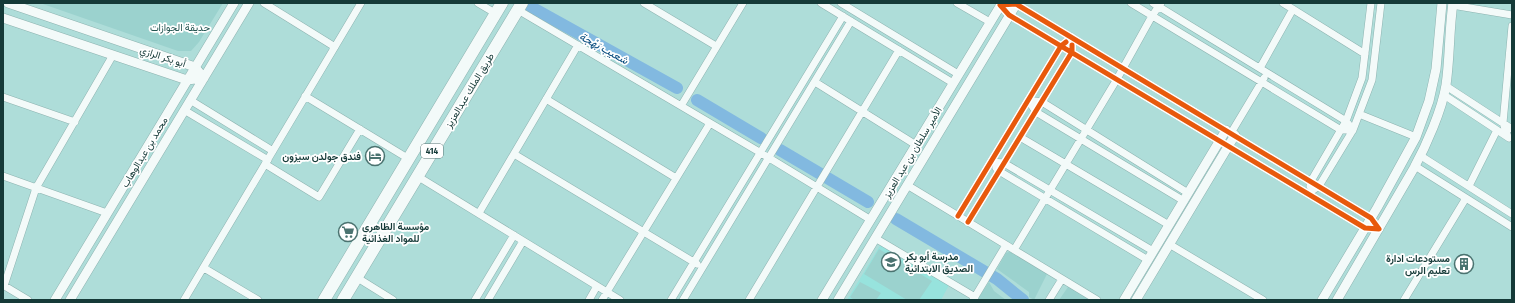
<svg xmlns="http://www.w3.org/2000/svg" width="1515" height="303" viewBox="0 0 1515 303" font-family="'Fira Sans Condensed',Vazirmatn,sans-serif">
  <rect width="100%" height="100%" fill="#aeddd9"/>
  <!-- built -->
  <path fill="#97e3dd" d="M881,244L949,285L941,300H847Z"/>
  <!-- park -->
  <path fill="#9bd2ce" d="M40,3H223L199,42L191,51H178Z
    M879,249L932,281L919,300H907L864,274Z
    M1011,251L1048,272L1034,300L1029,297V292L997,269L1006,253Z
    M860,282L881,293L876,300H854L850,297Z
    M989,282L994,291L1006,300H977Z
    M1068,287H1070L1092,300H1059Z"/>
  <g fill="none" stroke-linecap="round" stroke-linejoin="round">
    <!-- river -->
    <path stroke="#82b9e0" stroke-width="12" d="M531,7L677,88
      M697,100L761,138
      M780,150L868,202
      M896,219L997,279L1023,300"/>
    <defs>
      <path id="minor" d="M264,3L335,47
        M478,3L495,13
        M644,3L716,46
        M821,3L953,83
        M841,3L958,74
        M957,3L990,22
        M1131,3L1341,130H1353L1346,121L1153,3
        M1283,3L1365,54
        M1016,4L1371,218L1379,229L1365,228L1009,15L1000,5Z
        M1452,5L1512,15
        M518,10L761,153L871,220
        M1260,68L1293,9
        M815,82L916,145
        M1446,86L1512,129
        M1444,95L1509,138
        M305,96L409,159
        M3,97L75,122
        M546,99L676,178
        M190,100L273,151
        M681,106L743,3
        M184,110L268,160
        M1359,114L1416,137
        M1231,133L1264,78
        M1020,137L1169,225
        M1508,137L1503,123L1512,26
        M514,154L697,264
        M1421,156L1512,214
        M991,162L1004,163L1153,251
        M265,164L319,197L360,129
        M1415,166L1512,227
        M996,168L999,171L1148,260
        M3,176L107,213
        M417,176L620,300
        M907,185L1097,300
        M1310,186L1311,181L1346,121L1362,78L1371,3
        M1469,186L1497,130
        M1309,193L1319,186L1353,130L1372,80L1381,3
        M1184,201L1036,112L1028,100L1042,102L1188,193
        M479,213L578,45
        M958,216L1061,46L1072,37V52L968,222
        M875,238L975,297
        M1169,244L1263,300
        M1014,250L1117,79L1152,16L1161,3
        M204,268L258,300
        M356,277L393,300
        M3,285L28,300
        M4,286L36,188L113,55
        M184,300L361,3
        M475,300L514,235
        M488,300L523,241
        M589,300L597,286
        M602,300L710,123
        M671,300L843,16
        M683,300L851,21
        M749,300L899,50
        M973,300L1006,245
        M1049,300L1062,279
        M1404,300L1466,198"/>
      <path id="tertiary" d="M3,18L187,80L204,78L195,67L8,3
        M55,300L234,3
        M70,300L249,3
        M822,300L1002,3
        M838,300L1017,3
        M1124,300L1226,130
        M1136,300L1235,135
        M1322,300L1377,208L1416,137L1429,101L1436,69L1442,3
        M1337,300L1414,168C1426,146 1442,110 1446,85C1450,58 1449,30 1453,3"/>
      <path id="trunk" d="M324,300L502,3
        M343,300L522,3"/>
    </defs>
    <!-- minor casing -->
    <use href="#minor" stroke="#8db3b0" stroke-width="8"/>
    <!-- tertiary casing -->
    <use href="#tertiary" stroke="#8db3b0" stroke-width="10"/>
    <!-- trunk casing -->
    <use href="#trunk" stroke="#8db3b0" stroke-width="13"/>
    <!-- minor -->
    <use href="#minor" stroke="#f3faf9" stroke-width="7"/>
    <!-- tertiary -->
    <use href="#tertiary" stroke="#f3faf9" stroke-width="9"/>
    <!-- trunk -->
    <use href="#trunk" stroke="#f3faf9" stroke-width="12"/>
    <defs>
      <path id="cycleway" d="M1016,4L1371,218L1379,229L1365,228L1009,15L1000,5Z
        M958,216L1061,46L1066,42
        M968,222L1072,52V45"/>
    </defs>
    <!-- cycleway casing -->
    <use href="#cycleway" stroke="#fff" stroke-width="8"/>
    <!-- cycleway -->
    <use href="#cycleway" stroke="#e8590c" stroke-width="5"/>
  </g>
  <!-- icons -->
  <defs>
    <symbol id="hotel-ring" viewBox="-11 -11 22 22"><circle r="9.5" fill="#fff" stroke="#4b7370" stroke-width="1.5"/><path d="M-6-4.5h1.5V1H6V5H4.5V3h-9V5H-6ZM-4 0a1.8 1.8 0 1 1 3.6 0ZM.5 0V-2.5h3Q6-2.5 6 0Z" fill="#4b7370"/></symbol>
    <symbol id="supermarket-ring" viewBox="-11 -11 22 22"><circle r="9.5" fill="#fff" stroke="#4b7370" stroke-width="1.5"/><path d="M-6-5.5h2.5l.6 2H6L4.5 2H-2.5L-4.4-4H-6ZM-1.5 3.2a1.3 1.3 0 1 0 .1 0ZM3 3.2a1.3 1.3 0 1 0 .1 0Z" fill="#4b7370"/></symbol>
    <symbol id="school-ring" viewBox="-11 -11 22 22"><circle r="9.5" fill="#fff" stroke="#4b7370" stroke-width="1.5"/><path d="M0-5L7-2L0 1L-7-2ZM-4 1L0 2.5L4 1V4Q0 6-4 4Z" fill="#4b7370"/></symbol>
    <symbol id="building-ring" viewBox="-11 -11 22 22"><circle r="9.5" fill="#fff" stroke="#4b7370" stroke-width="1.5"/><path d="M-4-6H4V6H1V3H-1V6H-4ZM-2.5-4.3h1.7v1.8h-1.7ZM.8-4.3h1.7v1.8H.8ZM-2.5-1h1.7V.8h-1.7ZM.8-1h1.7V.8H.8Z" fill="#4b7370"/></symbol>
  </defs>
  <g fill-rule="evenodd">
    <use href="#hotel-ring" x="364" y="145" width="22" height="22"/>
    <use href="#supermarket-ring" x="337" y="221" width="22" height="22"/>
    <use href="#school-ring" x="880" y="251" width="22" height="22"/>
    <use href="#building-ring" x="1453" y="253" width="22" height="22"/>
  </g>
  <g text-anchor="middle" stroke-width="3.5" stroke-linejoin="round" paint-order="stroke">
    <!-- shield labels -->
    <rect fill="#fff" stroke="#5b7574" stroke-width="1" x="421" y="144" width="22" height="14" rx="3"/>
    <g font-size="9" font-weight="bold" fill="#153a38">
      <text x="432" y="154">414</text>
    </g>
    <!-- park labels -->
    <g font-size="10" fill="#225450" stroke="#fff">
      <text x="180" y="31">حديقة الجوازات</text>
    </g>
    <!-- street labels -->
    <g font-size="10" fill="#153a38" stroke="#fff">
      <text transform="translate(163 56) rotate(18)" y="4">أبو بكر الرازي</text>
      <text transform="translate(469 90) rotate(-59)" y="4">طريق الملك عبدالعزيز</text>
      <text transform="translate(144 152) rotate(-59)" y="4">محمد بن عبدالوهاب</text>
      <text transform="translate(912 152) rotate(-59)" y="4">الأمير سلطان بن عبد العزيز</text>
    </g>
    <!-- poi labels -->
    <g font-size="10" font-weight="bold" fill="#153a38" stroke="#fff" text-anchor="end">
      <text x="361" y="160">فندق جولدن سيزون</text>
      <text x="362" y="230" text-anchor="start">مؤسسة الظاهري<tspan x="362" dy="12">للمواد الغذائية</tspan></text>
      <text x="905" y="260" text-anchor="start">مدرسة أبو بكر<tspan x="905" dy="12">الصديق الابتدائية</tspan></text>
      <text x="1450" y="262">مستودعات ادارة<tspan x="1450" dy="12">تعليم الرس</tspan></text>
    </g>
    <!-- water labels -->
    <g font-size="11" font-style="italic" fill="#00467a" stroke="#fff">
      <text transform="translate(604 48) rotate(29)" y="4">شعيب بَهْجة</text>
    </g>
  </g>
  <!-- border -->
  <rect width="1515" height="303" fill="none" stroke="#153a38" stroke-width="8"/>
</svg>
